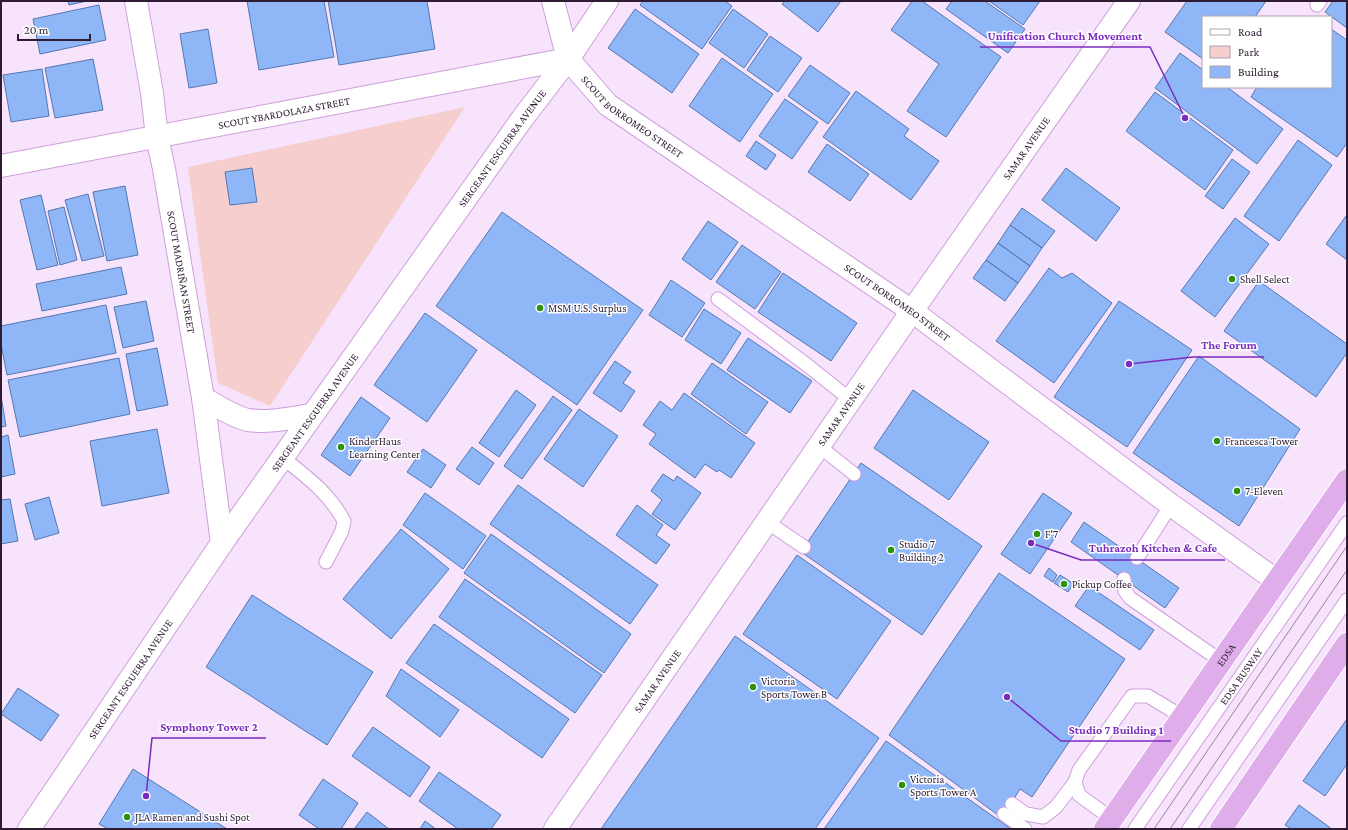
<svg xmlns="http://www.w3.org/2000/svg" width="1348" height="830" viewBox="0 0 1348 830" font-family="'Crimson Pro',serif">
  <rect width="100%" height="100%" fill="#f7e3fc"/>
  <!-- green -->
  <path fill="#f6cecd" d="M465,107L270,406L218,383L188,167Z"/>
  <!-- building -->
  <path fill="#8fb7f8" stroke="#5477b0" d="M68,1H87L69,5Z
    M247,1H324L334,57L259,70Z
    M328,1H427L435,49L339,65Z
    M643,1H725L732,6L702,49L640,5Z
    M785,1H841L818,32L782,4Z
    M912,1H922L1001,57L946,137L907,111L939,64L891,30Z
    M952,1H985L1025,29L1008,53L946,9Z
    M989,1H1040L1023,25Z
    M1187,1H1266L1255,17H1203V59L1165,32Z
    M1333,1H1347V28L1325,12Z
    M99,5L106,40L40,54L33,19Z
    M635,9L699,54L672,93L608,48Z
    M733,9L768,34L744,68L709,43Z
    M208,29L217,83L189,88L180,34Z
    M1331,29L1347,40V143L1337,157L1251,97L1257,87H1331Z
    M770,36L802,58L778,92L747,70Z
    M1180,53L1203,70V87H1227L1283,129L1257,164L1155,88Z
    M722,58L773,94L740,142L689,106Z
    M93,59L103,110L55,118L45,68Z
    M810,65L850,93L828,124L788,96Z
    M42,69L49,116L11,122L3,75Z
    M856,91L909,129L904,136L939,161L911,200L823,137Z
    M1155,92L1233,150L1205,190L1126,131Z
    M785,99L818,122L792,159L759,136Z
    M1298,140L1332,165L1279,241L1244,216Z
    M756,141L776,155L766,170L746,156Z
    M827,144L869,174L850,201L808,172Z
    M1232,159L1250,172L1223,209L1205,196Z
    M252,168L257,202L230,205L225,172Z
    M1066,168L1120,208L1096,241L1042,200Z
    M125,186L138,255L107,261L93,192Z
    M88,194L104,256L82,261L65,200Z
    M41,195L58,265L37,270L20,200Z
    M64,207L77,260L60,265L48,211Z
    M1022,208L1055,231L1042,248L1010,225Z
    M502,212L643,310L577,405L436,306Z
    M1346,216L1347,217V260L1326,244Z
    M1235,218L1269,244L1215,317L1181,291Z
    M708,221L738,242L711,280L682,259Z
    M1010,225L1042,248L1030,266L998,243Z
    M998,243L1030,266L1018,283L986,260Z
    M742,245L781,272L755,309L716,282Z
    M986,260L1018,283L1005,301L973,278Z
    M121,267L127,294L42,311L36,284Z
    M1049,268L1062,278L1072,273L1112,303L1054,383L996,341Z
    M783,273L857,323L831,361L758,312Z
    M671,280L705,303L682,337L649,315Z
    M1259,281L1347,344V353L1316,397L1224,331Z
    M146,301L154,341L123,348L114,307Z
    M1119,301L1192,350L1127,447L1054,397Z
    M106,305L116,353L7,375L1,344V326Z
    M704,309L741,333L721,364L685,340Z
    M425,313L477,350L427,422L374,385Z
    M748,338L812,381L790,413L727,370Z
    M157,348L168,405L137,411L126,354Z
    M1199,356L1300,429L1239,526L1133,453Z
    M119,358L130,414L20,437L8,380Z
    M615,361L631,372L623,383L635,391L621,412L593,393Z
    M712,363L768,402L746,434L691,394Z
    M516,390L536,405L499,457L479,443Z
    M913,390L989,442L949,500L874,448Z
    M684,393L755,443L731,478L719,470L717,472L705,464L695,478L649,444L656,434L643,425L660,401L672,410Z
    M1,396L6,426L1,427Z
    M553,396L572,410L522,479L504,466Z
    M361,397L390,418L350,476L321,455Z
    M579,409L618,436L583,487L544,459Z
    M157,429L169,493L102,506L90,441Z
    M8,435L15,474L1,477V437Z
    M472,447L494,463L479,485L456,469Z
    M423,449L446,465L431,488L407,472Z
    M861,463L982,546L922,635L801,552Z
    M663,474L674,481L677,476L701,493L675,530L652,514L662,500L651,491Z
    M518,485L658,585L630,624L490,524Z
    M425,493L486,536L463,569L403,525Z
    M1043,493L1072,513L1030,574L1001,554Z
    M49,497L59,533L35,540L25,504Z
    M10,499L18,541L1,544V500Z
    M637,505L663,525L656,535L670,545L656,564L616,535Z
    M1084,522L1179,588L1165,608L1071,542Z
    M401,529L449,569L391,639L343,599Z
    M491,534L631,634L604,673L464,573Z
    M797,555L891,621L837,699L743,634Z
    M1049,568L1057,575L1053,582L1044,576Z
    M999,573L1125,659L1032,797L1020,789L1002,818L889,735Z
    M1060,575L1074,584L1068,592L1054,583Z
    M465,579L602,675L575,713L439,617Z
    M1089,586L1154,630L1140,650L1075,606Z
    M252,595L373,672L327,745L206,667Z
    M434,624L569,719L542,758L406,663Z
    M735,636L879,738L815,829H601Z
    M401,669L459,710L440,737L386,696Z
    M18,688L59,715L41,741L1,714Z
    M1347,719V764L1325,796L1303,781Z
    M373,727L430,767L410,797L352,756Z
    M886,741L1011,829H824Z
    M133,769L227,829H108L99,824Z
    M439,772L501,815L491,829H458L419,801Z
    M323,779L358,803L341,829H319L299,815Z
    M1299,805L1332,829H1291L1285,825Z
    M367,812L389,829H354Z
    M425,821L436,829H420Z"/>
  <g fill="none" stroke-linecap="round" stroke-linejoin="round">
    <defs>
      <g id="service">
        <path d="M1317,5L1320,1"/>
        <path d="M718,299L807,365L851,400"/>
        <path d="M819,446L854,474"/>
        <path d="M283,458C307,477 329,493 344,521L342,531L326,562"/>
        <path d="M767,522L804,547"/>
        <path d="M1137,558L1171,505"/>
        <path d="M1124,579L1125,591L1130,598L1221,661"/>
        <path d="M1012,804L1026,814L1043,817L1056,807L1075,782"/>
        <path d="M1004,814L1025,829"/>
        <path d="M1112,819L1079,795L1075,782L1079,770L1132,696H1148L1183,717"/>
        <path id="s1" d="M1135,829L1347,523"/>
        <path d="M1189,829L1347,600"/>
      </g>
      <g id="minor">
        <path id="s2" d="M136,1L152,93L157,137L164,169L203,398L222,543"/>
        <path id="s3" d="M555,829L912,311L1129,1"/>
      </g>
      <g id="tertiary">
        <path id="s4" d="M553,1L568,59L608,105L912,311L1171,505L1277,581"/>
        <path id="s5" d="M1,166L568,59"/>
        <path d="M203,398C216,405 233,417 248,420C269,423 291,418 312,415"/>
        <path id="s6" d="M29,829L222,543L522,119L568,59L607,1"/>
      </g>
      <g id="trunk">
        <path id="s7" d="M1105,829L1347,480"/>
        <path d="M1221,829L1347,644"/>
      </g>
    </defs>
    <!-- service casing -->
    <use href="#service" stroke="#cf9fda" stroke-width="15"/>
    <!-- minor casing -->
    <use href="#minor" stroke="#cf9fda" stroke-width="24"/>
    <!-- tertiary casing -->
    <use href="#tertiary" stroke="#cf9fda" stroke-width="24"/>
    <!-- trunk casing -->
    <use href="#trunk" stroke="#fff" stroke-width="24"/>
    <!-- service -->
    <use href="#service" stroke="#fff" stroke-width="13"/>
    <!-- minor -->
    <use href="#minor" stroke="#fff" stroke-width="22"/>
    <!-- tertiary -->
    <use href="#tertiary" stroke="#fff" stroke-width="22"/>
    <!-- trunk -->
    <use href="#trunk" stroke="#dfaeea" stroke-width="22"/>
    <!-- tram -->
    <path stroke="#98849c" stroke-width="1" d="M1154,829L1347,546
      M1170,829L1347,570"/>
  </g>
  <!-- markers -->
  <g fill="#2e910e" stroke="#fff" stroke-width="1.5">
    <circle cx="1232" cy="279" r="4"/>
    <circle cx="540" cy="308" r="4"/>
    <circle cx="1217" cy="441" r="4"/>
    <circle cx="341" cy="447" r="4"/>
    <circle cx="1237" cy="491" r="4"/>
    <circle cx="1037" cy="534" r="4"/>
    <circle cx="891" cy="550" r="4"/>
    <circle cx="1064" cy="584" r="4"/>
    <circle cx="753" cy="687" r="4"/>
    <circle cx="902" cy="785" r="4"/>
    <circle cx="127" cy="817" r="4"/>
  </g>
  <g text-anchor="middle" stroke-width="3" stroke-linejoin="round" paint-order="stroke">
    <!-- street labels -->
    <g font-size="11" fill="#2f1c33" stroke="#fff">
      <text dy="4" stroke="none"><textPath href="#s5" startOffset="288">SCOUT YBARDOLAZA STREET</textPath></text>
      <text dy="4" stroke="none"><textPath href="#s4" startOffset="147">SCOUT BORROMEO STREET</textPath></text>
      <text dy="4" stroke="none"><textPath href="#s6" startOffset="829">SERGEANT ESGUERRA AVENUE</textPath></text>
      <text dy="4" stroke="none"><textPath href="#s3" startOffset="828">SAMAR AVENUE</textPath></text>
      <text dy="4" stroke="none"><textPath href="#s2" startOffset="275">SCOUT MADRIÑAN STREET</textPath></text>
      <text dy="4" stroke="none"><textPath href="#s4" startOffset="471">SCOUT BORROMEO STREET</textPath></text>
      <text dy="4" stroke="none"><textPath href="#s6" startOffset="505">SERGEANT ESGUERRA AVENUE</textPath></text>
      <text dy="4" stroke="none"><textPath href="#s3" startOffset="504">SAMAR AVENUE</textPath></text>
      <text dy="4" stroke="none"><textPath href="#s7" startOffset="212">EDSA</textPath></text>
      <text dy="4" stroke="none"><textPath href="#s1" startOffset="186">EDSA BUSWAY</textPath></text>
      <text dy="4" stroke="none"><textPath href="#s6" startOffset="181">SERGEANT ESGUERRA AVENUE</textPath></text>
      <text dy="4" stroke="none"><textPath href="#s3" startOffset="180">SAMAR AVENUE</textPath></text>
    </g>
    <!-- poi labels -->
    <g font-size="11" fill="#2f1c33" stroke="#fff" text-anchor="start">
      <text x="1240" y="283">Shell Select</text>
      <text x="548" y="312">MSM U.S. Surplus</text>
      <text x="349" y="445">KinderHaus<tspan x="349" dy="13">Learning Center</tspan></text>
      <text x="1225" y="445">Francesca Tower</text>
      <text x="1245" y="495">7-Eleven</text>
      <text x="1045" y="538">F'7</text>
      <text x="899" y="548">Studio 7<tspan x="899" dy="13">Building 2</tspan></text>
      <text x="1072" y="588">Pickup Coffee</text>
      <text x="761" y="685">Victoria<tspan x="761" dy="13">Sports Tower B</tspan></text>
      <text x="910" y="783">Victoria<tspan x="910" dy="13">Sports Tower A</tspan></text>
      <text x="135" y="821">JLA Ramen and Sushi Spot</text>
    </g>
  </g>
  <!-- callouts -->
  <path fill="none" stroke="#7b2cbf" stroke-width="1.5" d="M1185 118L1150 47H980M1129 364L1193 357H1264M1031 543L1081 560H1225M146 796L152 738H266M1007 697L1061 741H1171"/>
  <g fill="#7b2cbf" stroke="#fff" stroke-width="1.5">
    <circle cx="1185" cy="118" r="4"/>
    <circle cx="1129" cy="364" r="4"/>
    <circle cx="1031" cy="543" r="4"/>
    <circle cx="146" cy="796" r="4"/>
    <circle cx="1007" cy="697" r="4"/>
  </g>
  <g font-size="12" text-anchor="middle" font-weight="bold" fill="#7b2cbf" stroke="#fff" stroke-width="3" stroke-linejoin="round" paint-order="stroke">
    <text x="1065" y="40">Unification Church Movement</text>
    <text x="1229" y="349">The Forum</text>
    <text x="1153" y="552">Tuhrazoh Kitchen &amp; Cafe</text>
    <text x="209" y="731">Symphony Tower 2</text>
    <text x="1116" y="734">Studio 7 Building 1</text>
  </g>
  <!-- border -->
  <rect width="1348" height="830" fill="none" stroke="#2f1c33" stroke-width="4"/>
  <!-- legend -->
  <rect x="1202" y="16" width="130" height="72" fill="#ffffff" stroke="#aca4ad"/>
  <rect x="1210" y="29" width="20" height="6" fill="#ffffff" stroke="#aca4ad"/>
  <text x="1238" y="36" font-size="12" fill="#2f1c33">Road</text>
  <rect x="1210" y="46" width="20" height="12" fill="#f6cecd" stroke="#aca4ad"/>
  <text x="1238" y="56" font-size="12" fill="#2f1c33">Park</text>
  <rect x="1210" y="66" width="20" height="12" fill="#8fb7f8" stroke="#aca4ad"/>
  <text x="1238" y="76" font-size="12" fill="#2f1c33">Building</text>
  <!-- scale -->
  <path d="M18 34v6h72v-6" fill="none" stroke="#2f1c33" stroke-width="2"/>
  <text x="24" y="34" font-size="12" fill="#2f1c33" stroke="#ffffff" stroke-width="3" paint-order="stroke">20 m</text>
</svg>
